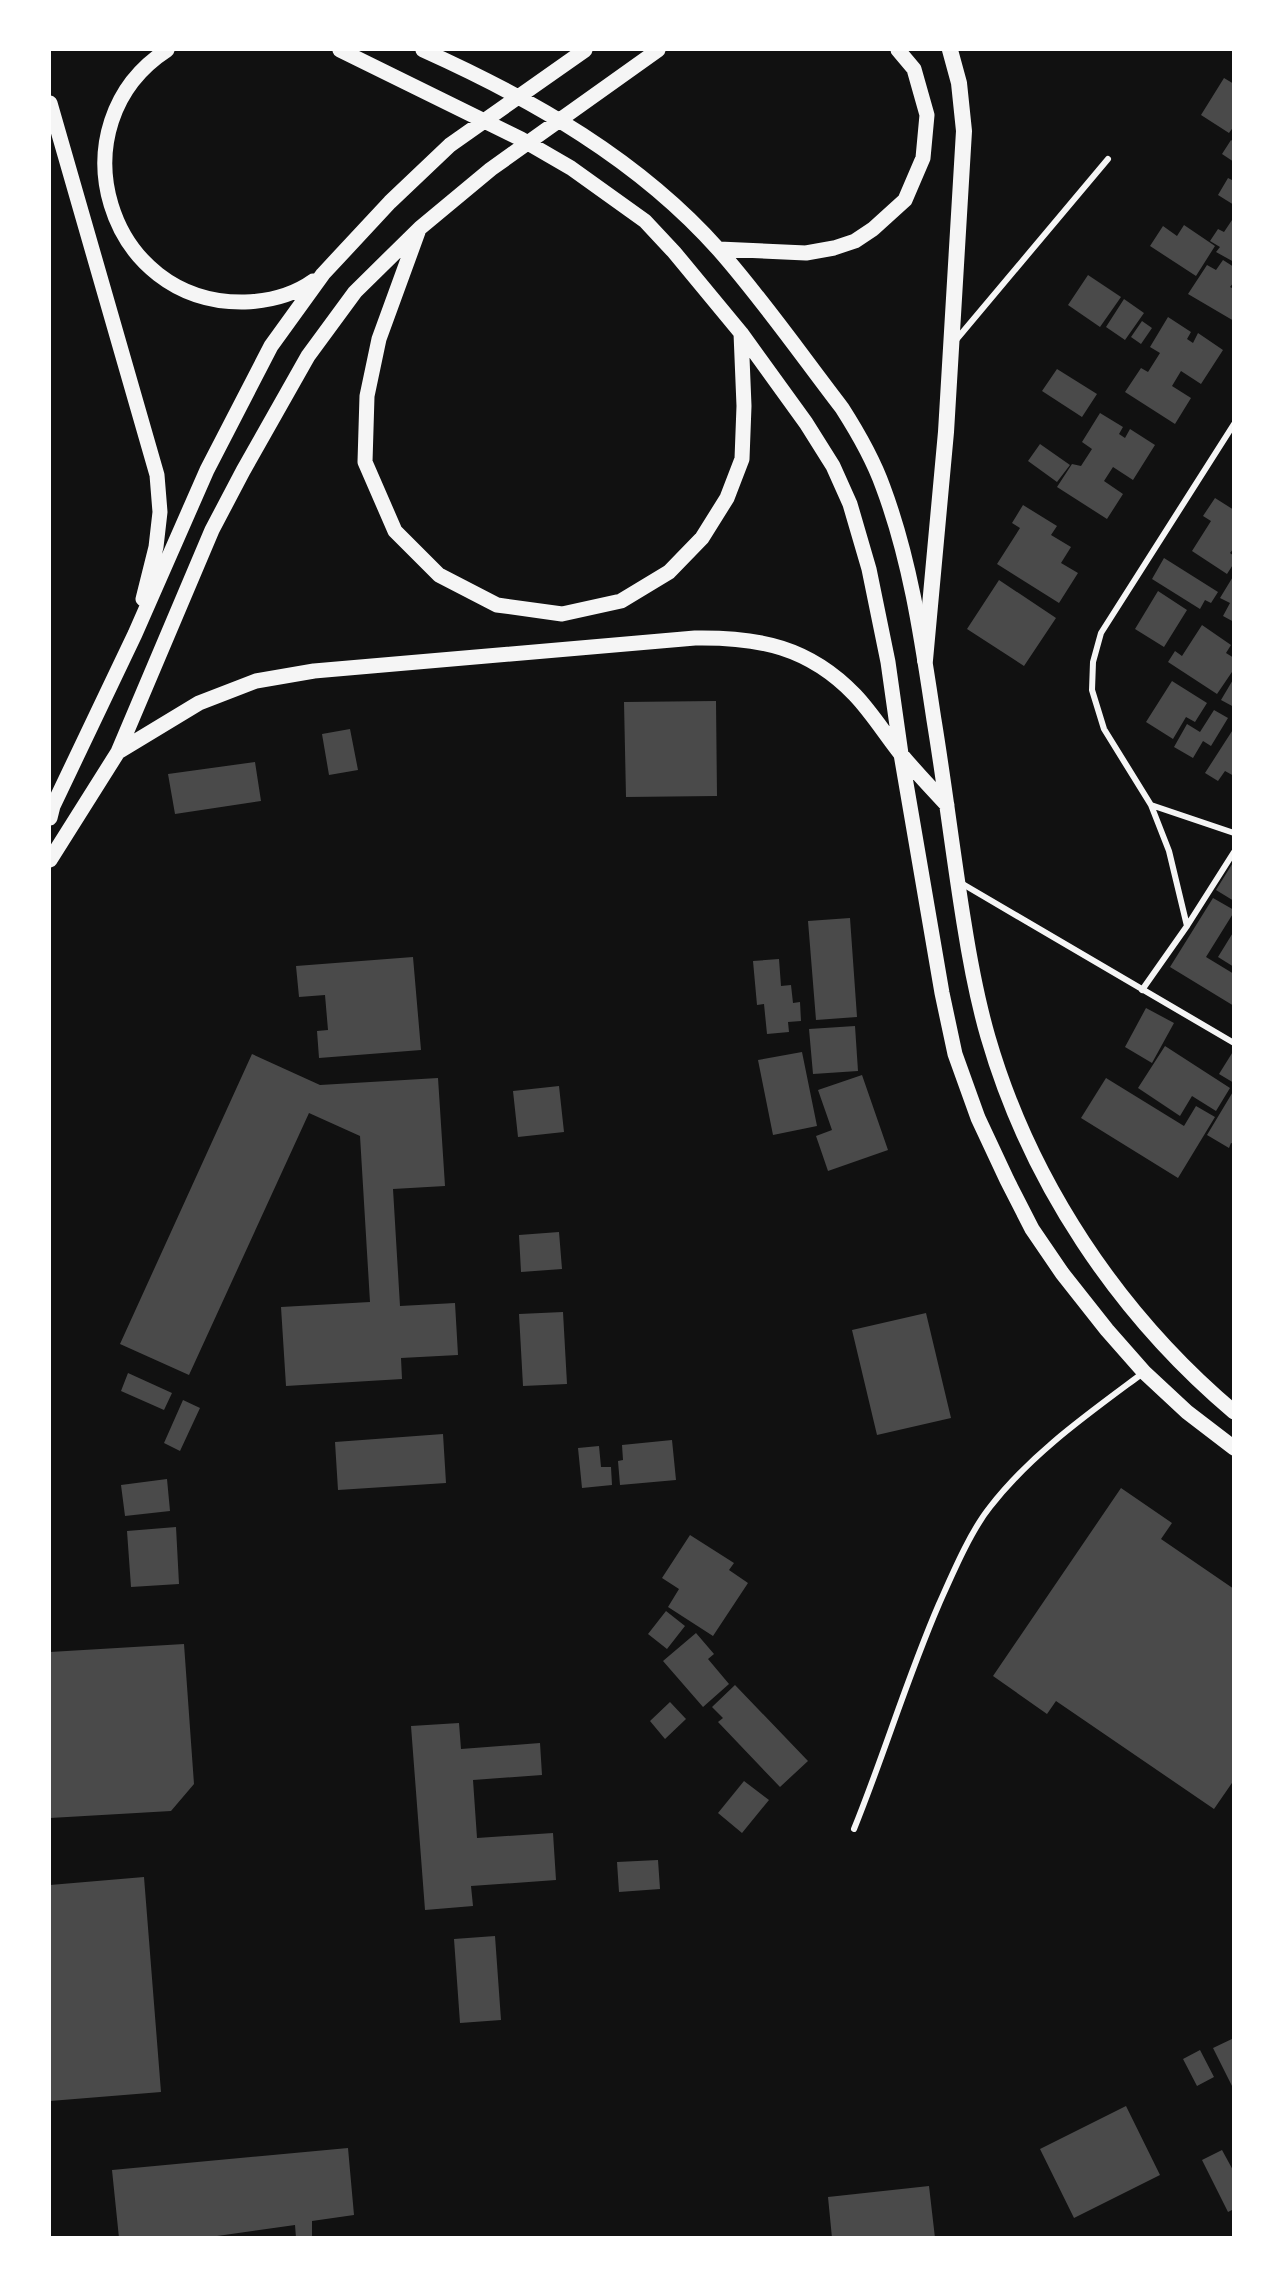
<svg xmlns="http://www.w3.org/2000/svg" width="1283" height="2287" viewBox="0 0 1283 2287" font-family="Barlow,sans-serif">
  <rect width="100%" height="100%" fill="#111"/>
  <!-- building -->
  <path fill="#4a4a4a" d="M1224,78L1234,84V126L1229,133L1201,115Z
    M1231,140L1234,142V162L1222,154Z
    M1228,178L1234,181V205L1218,195Z
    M1234,217V262L1216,252L1220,247L1210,241L1218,229L1224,232Z
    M1184,225L1215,246L1196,276L1150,246L1163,226L1177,236Z
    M1223,260L1234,267V282L1230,287L1234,289V321L1188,294L1207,265L1216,270Z
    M1088,275L1121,297L1100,327L1068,305Z
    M1124,299L1144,313L1125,340L1106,327Z
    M1168,317L1191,332L1187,339L1193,343L1198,333L1223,350L1201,384L1181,371L1172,386L1191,398L1175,424L1125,392L1141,368L1148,372L1160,353L1150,347Z
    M1142,321L1152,328L1141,344L1131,337Z
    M1057,369L1097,394L1082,417L1042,391Z
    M1100,413L1123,427L1119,434L1125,438L1130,429L1155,445L1133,480L1113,467L1104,481L1123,494L1107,519L1057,487L1072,464L1081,466L1092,449L1082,442Z
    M1040,444L1070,465L1057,482L1028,461Z
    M1215,498L1234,510V548L1230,553L1234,556V563L1227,574L1192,551L1211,521L1203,516Z
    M1023,505L1057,526L1051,535L1071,547L1061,563L1078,573L1059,603L997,564L1020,528L1012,523Z
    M1164,558L1218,592L1211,603L1205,600L1200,609L1152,579Z
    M1234,575V622L1223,616L1230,603L1220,598Z
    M999,580L1056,618L1024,666L967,629Z
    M1158,591L1187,610L1164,647L1135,629Z
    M1202,625L1231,645L1226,653L1234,658V669L1217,694L1168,662L1175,651L1182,656Z
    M1234,678V707L1221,700Z
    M1172,681L1207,703L1195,722L1186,717L1173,739L1146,722Z
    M716,701L717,796L626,797L624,702Z
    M1214,710L1228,718L1211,746L1203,741L1193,758L1174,747L1187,724L1200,732Z
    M1234,728V776L1225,771L1218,781L1205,773Z
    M350,729L358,770L329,775L322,734Z
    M255,762L261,801L175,814L168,774Z
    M1234,861V901L1216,890Z
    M1213,898L1234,910V912L1206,957L1234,974V1006L1170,967Z
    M850,918L857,1017L816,1020L808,921Z
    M1234,931V967L1218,957Z
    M413,957L421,1050L319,1058L317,1031L328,1030L325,995L299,997L296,966Z
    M779,959L781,986L791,985L793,1003L800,1002L801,1021L788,1022L789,1032L767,1034L764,1004L757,1005L753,961Z
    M1146,1008L1174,1023L1152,1063L1125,1047Z
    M855,1026L858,1071L813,1074L809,1029Z
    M1165,1046L1230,1088L1216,1111L1192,1096L1180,1116L1138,1088Z
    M1234,1050V1083L1219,1074Z
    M802,1052L817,1126L773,1135L758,1060Z
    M252,1054L320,1085L438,1078L445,1186L393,1189L400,1306L455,1303L458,1355L401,1358L402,1379L286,1386L281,1307L370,1302L360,1136L309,1113L189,1375L120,1344Z
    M862,1075L888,1150L828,1171L816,1136L832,1130L818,1090Z
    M1106,1078L1184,1126L1196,1106L1215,1117L1178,1178L1081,1118Z
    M559,1086L564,1132L518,1137L513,1091Z
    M1234,1090V1144L1231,1143L1229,1148L1207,1135Z
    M559,1232L562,1269L521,1272L519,1235Z
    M563,1312L567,1384L523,1386L519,1314Z
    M926,1313L951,1418L877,1435L852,1330Z
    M128,1373L172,1393L164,1410L121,1391Z
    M183,1400L200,1408L180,1451L164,1443Z
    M443,1434L446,1483L338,1490L335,1442Z
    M672,1440L676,1480L620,1485L618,1461L623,1460L622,1445Z
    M599,1446L601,1467H611L612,1485L582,1488L578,1448Z
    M167,1479L170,1511L125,1516L121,1485Z
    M1121,1488L1172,1523L1161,1539L1234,1589V1780L1214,1809L1056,1701L1047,1714L993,1676Z
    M176,1527L179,1584L131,1587L127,1531Z
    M690,1535L734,1563L729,1570L748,1583L713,1636L668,1607L679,1589L662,1578Z
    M666,1611L685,1626L667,1649L648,1634Z
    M696,1633L714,1654L708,1659L729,1684L703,1707L663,1661Z
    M184,1644L194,1784L171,1811L50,1818V1652Z
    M735,1685L808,1761L780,1787L718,1722L723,1718L712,1707Z
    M670,1702L686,1719L665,1739L650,1721Z
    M459,1723L461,1749L540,1743L542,1775L473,1780L477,1838L553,1833L556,1880L471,1886L473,1906L425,1910L411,1726Z
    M744,1781L769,1800L742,1833L718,1813Z
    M658,1860L660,1889L619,1892L617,1862Z
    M144,1877L161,2092L50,2101V1885Z
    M495,1936L501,2020L460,2023L454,1939Z
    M1234,2038V2090L1213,2048Z
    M1200,2050L1214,2077L1197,2086L1183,2059Z
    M1126,2106L1160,2175L1074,2218L1040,2149Z
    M348,2148L354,2215L312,2221V2238H296L295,2225L203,2238H119L112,2170Z
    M1222,2150L1234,2172V2209L1228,2212L1202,2160Z
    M929,2186L935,2238H832L828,2197Z"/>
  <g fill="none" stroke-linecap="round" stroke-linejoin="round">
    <!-- minor -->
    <path stroke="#f5f5f5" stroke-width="6" d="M956,340L1108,159
      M1151,805L1234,833
      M961,883L1234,1043
      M1187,926L1169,851L1151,805L1104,729L1092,690L1093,662L1101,633L1234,424
      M1142,990L1187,926L1234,852
      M854,1829C884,1755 907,1678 939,1604C952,1575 970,1532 990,1507C1032,1453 1088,1414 1143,1373"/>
    <!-- primary -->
    <path stroke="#f5f5f5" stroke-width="15" d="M167,50C53,124 106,305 245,302C270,301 292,296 313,281
      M340,50L521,139L571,168L645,221L674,252L741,333L806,423L833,466L850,504L869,569L888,662L901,754L942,993L955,1054L978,1118L1007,1180L1032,1229L1062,1273L1107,1330L1144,1372L1187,1412L1234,1448
      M423,50C532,99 639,160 719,250C763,300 802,356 842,408C858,433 873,459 883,487C911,562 922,641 934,720C945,787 953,855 964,923C970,961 977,999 988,1037C1030,1182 1118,1314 1234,1412
      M50,103L157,475L160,512L156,547L143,599
      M418,232L379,339L367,396L365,462L395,531L439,575L497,605L562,614L621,601L669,572L702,538L727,498L742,459L744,406L741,333
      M719,249L806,253L834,248L855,241L873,229L905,200L923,158L927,115L914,69L898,50
      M118,752L199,703L256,681L314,671L695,638C759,637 809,647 855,695C872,713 885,734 900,753C915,771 931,788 947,805
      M50,818L53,806L135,634L207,470L271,346L323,274L390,202L450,145L585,50
      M50,860L118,752L212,530L243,471L308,356L355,292L420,228L491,169L658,50"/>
    <!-- trunk -->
    <path stroke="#f5f5f5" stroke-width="16" d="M925,660L946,432L964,131L959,83L950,50"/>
  </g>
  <!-- border -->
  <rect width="1283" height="2287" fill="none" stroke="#ffffff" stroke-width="102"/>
</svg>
